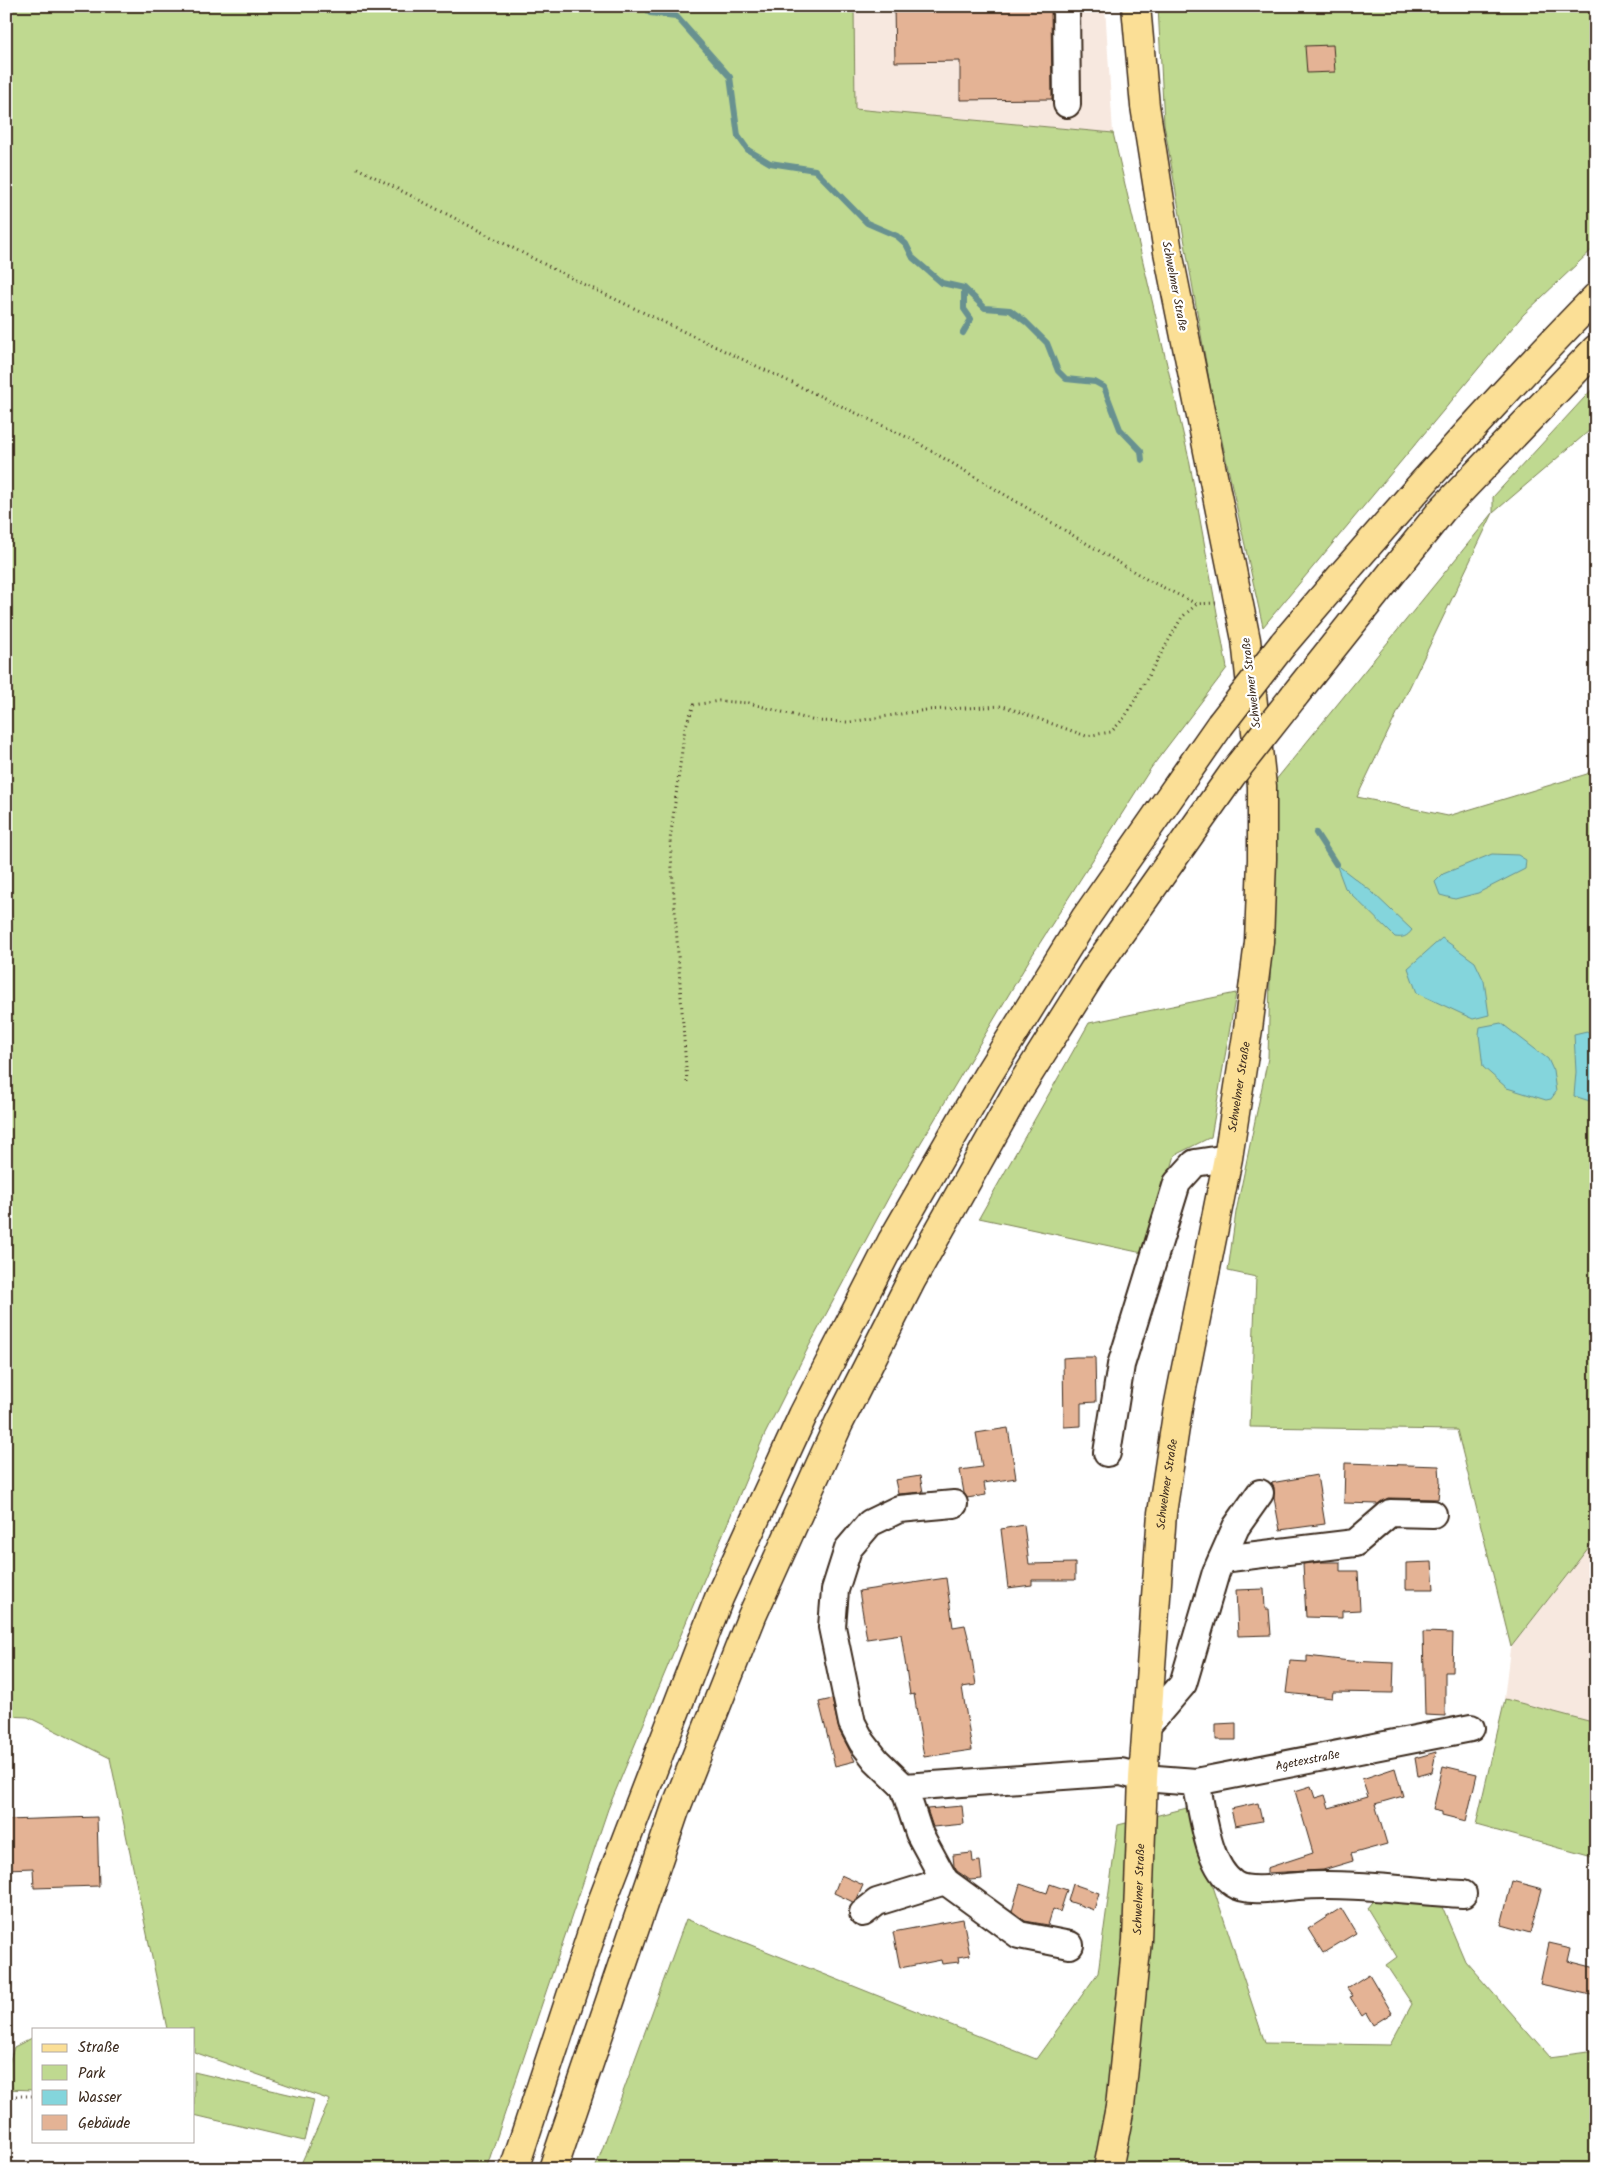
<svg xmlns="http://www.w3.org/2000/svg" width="1602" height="2175" viewBox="0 0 1602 2175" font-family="Kalam,sans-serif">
  <rect width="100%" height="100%" fill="#fff"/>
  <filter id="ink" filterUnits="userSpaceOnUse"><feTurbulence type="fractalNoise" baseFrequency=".02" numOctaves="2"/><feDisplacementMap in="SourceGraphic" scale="10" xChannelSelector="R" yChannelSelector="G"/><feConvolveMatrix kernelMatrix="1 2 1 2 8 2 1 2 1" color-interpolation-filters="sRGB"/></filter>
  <g filter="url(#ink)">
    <!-- built -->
    <path fill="#f7e8df" d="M854,6H1105L1113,133L855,109Z
      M1596,1538V1724L1504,1699L1510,1649Z"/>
    <!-- green -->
    <path fill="#bfd990" stroke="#7d8257" d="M6,6H854L855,109L1113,133L1189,459L1227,668L1151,768L1031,957L891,1193L809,1346L764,1436L608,1809L486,2169L299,2168L330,2100L194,2052V2029H167L110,1758L28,1717L6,1716Z
      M1158,6H1596V246L1523,315L1263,627L1211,391L1164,124Z
      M1596,385V425L1493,513L1357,797L1448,816L1587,774L1596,763V1538L1511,1647L1457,1430L1250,1427L1256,1277L1228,1271L1236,1212L1268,1058L1275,781L1493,513V497Z
      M1236,993L1211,1137L1175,1155L1147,1254L979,1218L1089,1023Z
      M1505,1699L1596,1723V1858L1476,1825Z
      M1187,1808L1265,2043L1390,2045L1412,2004L1386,1965L1397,1957L1367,1908L1376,1897L1439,1900L1465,1961L1549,2057L1596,2051V2169H595L686,1919L1036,2059L1098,1973L1118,1825Z
      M34,2037V2090L6,2089V2073L14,2047Z
      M194,2072L314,2100L304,2141L194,2115Z"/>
    <!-- water -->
    <path fill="#84d5dc" stroke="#679190" d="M1492,854L1518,855L1526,860L1525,869L1478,893L1455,899L1440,895L1435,882L1443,874Z
      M1336,864L1371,891L1412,930C1407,937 1403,938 1395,937L1345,888Z
      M1442,938L1475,962L1484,981L1489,1015L1473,1019L1417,993L1408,968Z
      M1501,1023L1548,1059L1553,1070L1556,1092L1551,1099L1546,1100L1507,1088L1483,1067L1479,1034L1480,1027Z
      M1587,1031L1596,1043V1103L1574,1096L1576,1072L1574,1034Z"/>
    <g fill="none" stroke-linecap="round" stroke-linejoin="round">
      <!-- stream -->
      <path stroke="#679190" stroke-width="6" d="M645,6L650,13L676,16L730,77L738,136L748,150L770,163L815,170L867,223L897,236L906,244L913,258L942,283L964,288L985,308L1010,310L1026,322L1047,343L1058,371L1066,379L1095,382L1104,387L1120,429L1141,451L1142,460
        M963,333L971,319L964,309V288
        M1316,833L1336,864"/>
    </g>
    <!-- building -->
    <path fill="#e4b395" stroke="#3b2a1e" d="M894,6H1051L1052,99L960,100V61L895,62Z
      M1333,45L1335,72L1307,73L1305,46Z
      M1076,1357H1095L1096,1402L1081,1403V1426L1064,1427L1063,1358Z
      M1008,1428L1016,1478L984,1483L986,1495L967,1498L964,1493L960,1470L982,1467L976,1433Z
      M1345,1463L1439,1466L1440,1481L1438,1499L1388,1498L1378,1504L1344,1503Z
      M1317,1475L1325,1524L1280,1530L1274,1498V1487L1271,1483Z
      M920,1476L923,1492L898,1494L895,1480Z
      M1024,1525L1029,1564L1075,1563V1580H1032V1585L1008,1588L1001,1529Z
      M1322,1562H1340V1571H1358L1360,1610L1342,1611V1618L1306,1617L1303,1564Z
      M1432,1562L1434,1589H1406V1563Z
      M946,1578L953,1627L965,1625L970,1645L976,1685L962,1687L972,1750L924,1757L914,1694L910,1695L901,1634L867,1639L859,1591Z
      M1264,1589L1265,1609H1269L1271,1635L1238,1636L1236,1590Z
      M1423,1632L1453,1633L1452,1672H1445V1716L1425,1715Z
      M1307,1656L1350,1661L1394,1663L1393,1693L1333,1692L1332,1698L1286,1693L1290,1661L1307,1662Z
      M832,1699L839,1730L855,1761L835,1766L819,1702Z
      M1236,1723V1740H1216V1724Z
      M1436,1752L1432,1772L1418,1776L1415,1758Z
      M1443,1766L1477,1774L1466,1821L1442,1815V1812L1433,1810Z
      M1395,1768L1403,1796L1375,1804L1387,1844L1351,1854L1353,1861L1323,1870L1267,1873V1868L1313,1853L1295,1791L1311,1786L1315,1798L1325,1795L1329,1808L1368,1797L1362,1779Z
      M1258,1803L1262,1821L1235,1826L1231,1809Z
      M962,1806L964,1824L933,1827L927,1809Z
      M97,1817L99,1886L34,1888L33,1868L6,1869V1820Z
      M972,1853L973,1862L980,1861L982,1879L970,1880L957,1871L954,1866L953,1855Z
      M841,1875L863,1885L857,1899L853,1902L834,1893Z
      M1512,1881L1542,1889L1530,1933L1501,1925Z
      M1020,1884L1047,1893L1050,1884L1067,1890L1060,1912L1053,1909L1048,1925L1025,1921L1012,1911Z
      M1073,1884L1099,1893L1094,1910L1068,1901Z
      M1341,1908L1356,1933L1323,1953L1308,1929Z
      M963,1919L970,1955L958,1957L959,1962L942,1964L941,1960L900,1968L893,1932Z
      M1549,1943L1571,1948L1568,1961L1596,1968V1996L1540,1984Z
      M1369,1974L1392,2013L1373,2025L1366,2013L1362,2016L1350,1997L1353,1996L1347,1988Z"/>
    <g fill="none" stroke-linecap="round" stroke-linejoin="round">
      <defs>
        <g id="minor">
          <path d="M1066,6L1067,104"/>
          <path d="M1107,1453L1121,1365L1177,1183L1195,1163L1228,1158"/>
          <path id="s1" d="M954,1504L899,1509L870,1523L848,1549L835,1590L832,1627L852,1723L862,1742L876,1760L904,1787L1121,1772L1143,1778L1196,1782L1471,1728"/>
          <path d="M1222,1559L1355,1543L1390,1513L1433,1514"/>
          <path d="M1147,1726L1183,1684L1216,1572L1236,1527L1260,1493"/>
          <path d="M1196,1782C1203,1812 1207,1866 1234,1884C1248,1894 1281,1887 1298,1886C1352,1882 1408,1891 1463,1894"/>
          <path d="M945,1881L1019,1935L1070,1945"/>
          <path d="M863,1913L877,1902L945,1881L919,1833L904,1787"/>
        </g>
        <g id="major">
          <path id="s2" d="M1108,2169L1120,2107L1137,1940L1143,1778L1162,1513L1178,1408L1228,1158L1248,1029L1259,942L1262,859V786L1246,640L1168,252L1145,106L1136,6"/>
        </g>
        <path id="highway" d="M1283,644C1384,525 1487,408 1596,297
          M1294,696L1442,510L1596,349
          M514,2169L602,1902L719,1598L803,1415L892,1241L986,1078L1086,917L1220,725
          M553,2169L675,1810L752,1616L839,1423L911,1281L1014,1097L1094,970L1234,772"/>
      </defs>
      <!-- minor casing -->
      <use href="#minor" stroke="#3b2a1e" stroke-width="30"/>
      <!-- major casing -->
      <use href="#major" stroke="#3b2a1e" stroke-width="31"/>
      <!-- highway casing -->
      <use href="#highway" stroke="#3b2a1e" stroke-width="31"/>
      <!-- path -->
      <path stroke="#3b2a1e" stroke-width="3" stroke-dasharray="1 4" stroke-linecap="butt" d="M357,168L581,283L913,440L1148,580L1197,604L1216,603
        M687,1082L670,840L685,728L694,705L719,701L749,703L815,721L850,722L926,710L1003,706L1086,736L1111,732L1125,717L1182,617L1197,604
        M6,2096H34"/>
      <!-- minor -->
      <use href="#minor" stroke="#fff" stroke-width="26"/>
      <!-- major -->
      <use href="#major" stroke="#fbdf96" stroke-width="28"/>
      <!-- highway -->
      <use href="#highway" stroke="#fbdf96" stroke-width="28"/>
      <defs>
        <path id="highway-bridge" d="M1220,725L1283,644
          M1234,772L1294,696"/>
      </defs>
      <!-- highway-bridge casing -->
      <use href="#highway-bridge" stroke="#3b2a1e" stroke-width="31" stroke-linecap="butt"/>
      <!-- highway-bridge -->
      <use href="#highway-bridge" stroke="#fbdf96" stroke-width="28"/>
    </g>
  </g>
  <g text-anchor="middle" stroke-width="4.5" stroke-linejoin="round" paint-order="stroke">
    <!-- street labels -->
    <g font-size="12" fill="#3b2a1e" stroke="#fff">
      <text transform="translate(1175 286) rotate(79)" y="4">Schwelmer Straße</text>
      <text transform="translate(1251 683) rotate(-97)" y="4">Schwelmer Straße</text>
      <text dy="4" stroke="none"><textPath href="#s2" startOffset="1092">Schwelmer Straße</textPath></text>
      <text dy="4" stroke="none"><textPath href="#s2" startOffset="688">Schwelmer Straße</textPath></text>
      <text dy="4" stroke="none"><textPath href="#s1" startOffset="790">Agetexstraße</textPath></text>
      <text dy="4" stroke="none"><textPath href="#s2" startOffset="282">Schwelmer Straße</textPath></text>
    </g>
  </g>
  <!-- margin -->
  <rect width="1602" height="2175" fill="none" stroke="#fff" stroke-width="25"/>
  <rect x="12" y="12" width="1577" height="2150" fill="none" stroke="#3b2a1e" stroke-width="2" filter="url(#ink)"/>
  <!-- legend -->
  <rect x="32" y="2028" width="162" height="115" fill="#ffffff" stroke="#b1aaa5"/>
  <rect x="42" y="2044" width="25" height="8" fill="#fbdf96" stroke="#b1aaa5"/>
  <text x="78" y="2052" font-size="15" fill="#3b2a1e">Straße</text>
  <rect x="42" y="2065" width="25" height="15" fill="#bfd990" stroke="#b1aaa5"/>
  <text x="78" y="2078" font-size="15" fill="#3b2a1e">Park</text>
  <rect x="42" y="2090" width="25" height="15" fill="#84d5dc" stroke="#b1aaa5"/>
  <text x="78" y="2102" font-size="15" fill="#3b2a1e">Wasser</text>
  <rect x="42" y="2115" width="25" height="15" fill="#e4b395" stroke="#b1aaa5"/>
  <text x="78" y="2128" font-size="15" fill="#3b2a1e">Gebäude</text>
</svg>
